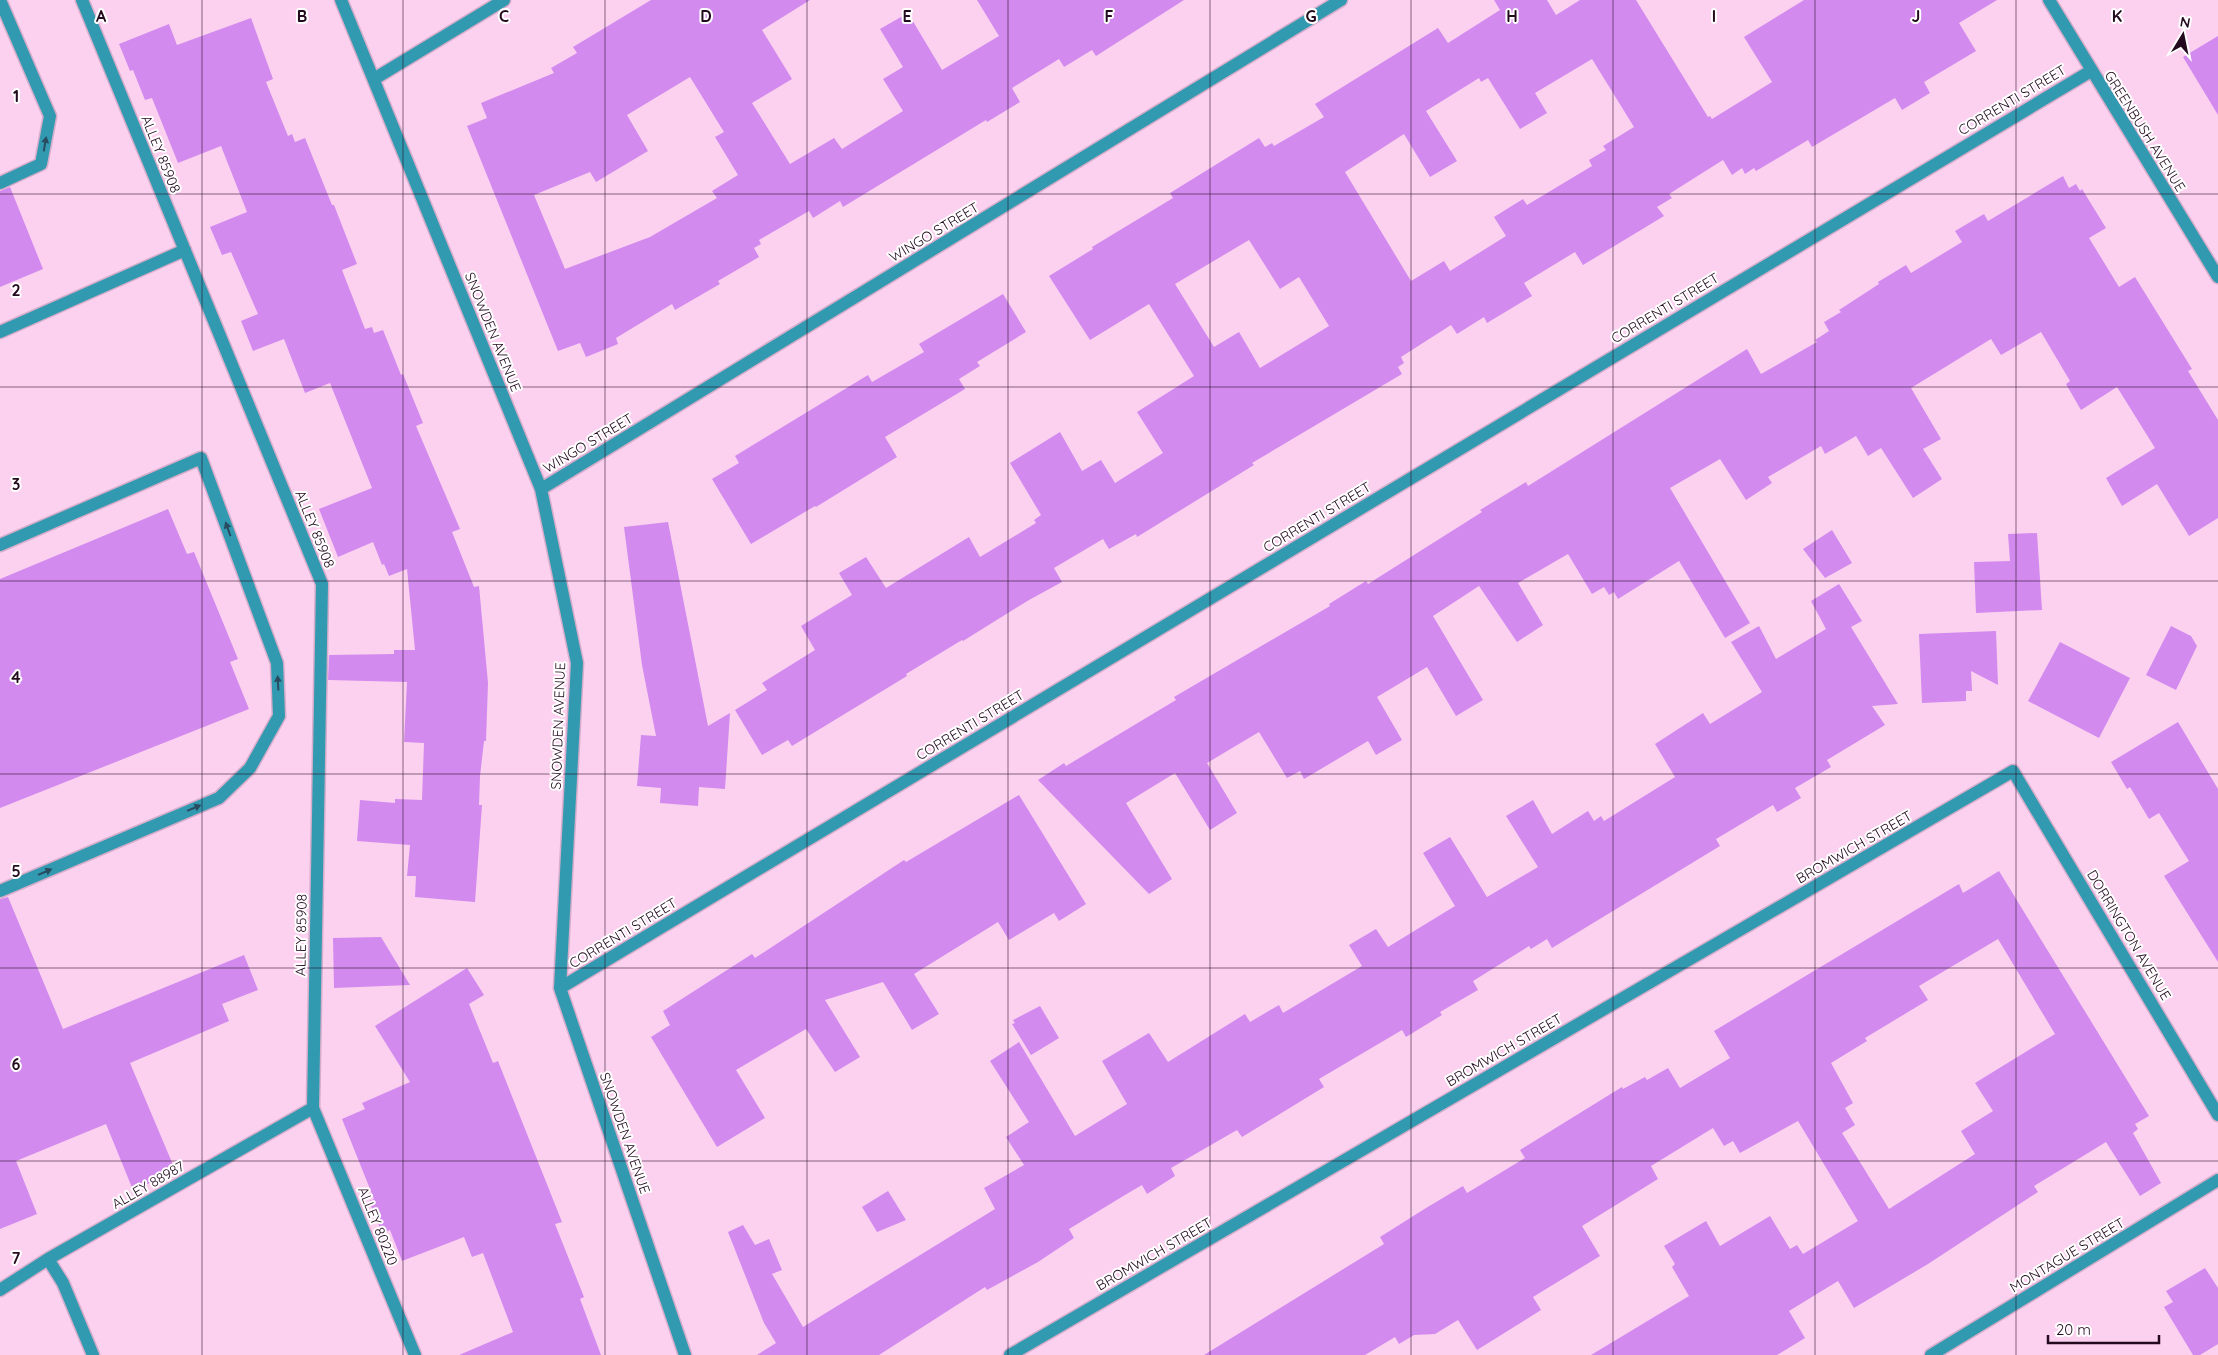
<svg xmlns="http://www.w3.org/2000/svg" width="2218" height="1355" viewBox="0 0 2218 1355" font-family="Quicksand,sans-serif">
  <rect width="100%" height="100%" fill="#fcd1f0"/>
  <!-- building -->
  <path fill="#d28aee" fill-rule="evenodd" d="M651,0H810L762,30L792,79L752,103L790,164L834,138L842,149L903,111L883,79L903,67L880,29L908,13L942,70L999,36L977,0H1184L1096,56L1092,50L1064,67L1059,59L1012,88L1020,102L987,122L986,120L843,207L840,201L813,218L809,211L759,240L761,244L754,248L759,257L718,281L720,284L675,310L672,304L616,338L618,344L586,357L580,343L558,351L467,126L487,118L481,103L554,73L551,68L577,53L573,47ZM690,77L724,132L715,137L738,175L712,191L717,198L650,237L565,269L534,195L590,172L596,182L648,151L627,115Z
    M1494,0H1547L1556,15L1580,0H1636L1708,117L1710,116L1712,119L1772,82L1744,37L1804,0H1997L1959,23L1976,51L1924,82L1930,93L1902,110L1895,98L1812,147L1808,140L1756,171L1754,168L1745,174L1742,168L1732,175L1723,160L1669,194L1672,198L1657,207L1664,216L1583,265L1575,252L1524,283L1532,296L1487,323L1484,317L1457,334L1451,325L1401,357L1404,363L1398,367L1402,374L1252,463L1254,465L1137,537L1136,534L1109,549L1103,539L1054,568L1062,582L1029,600L963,641L962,640L906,674L907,676L792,746L788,740L762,755L735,710L767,690L762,683L815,650L801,626L852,595L839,573L866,557L886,588L969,537L980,557L1036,523L1034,520L1041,515L1010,463L1060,432L1082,471L1101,460L1115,483L1163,453L1137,412L1194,376L1149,304L1090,340L1049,276L1093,249L1092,247L1173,198L1170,193L1259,138L1265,147L1272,143L1274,146L1324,117L1315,104L1438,28L1448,43L1500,10ZM1592,59L1634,127L1603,146L1606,150L1589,160L1592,166L1527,205L1523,199L1494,217L1506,236L1450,271L1444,261L1411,281L1345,172L1404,134L1430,177L1457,161L1426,111L1479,78L1481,82L1488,78L1520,129L1547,113L1535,93ZM1249,240L1280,289L1299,277L1329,326L1260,368L1239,332L1214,347L1175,284Z
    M251,18L273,79L266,82L288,136L292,134L295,142L305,138L332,205H334L357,264L342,270L365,329L372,327L374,333L383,330L401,375L403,374L423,423L416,426L460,529L452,532L474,587L479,586L488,683L486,741H484L480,776L479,805H482L475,902L415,897L416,876H407L410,845L357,841L360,800L395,803V799L422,800L424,743L404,742L407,682L328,680L329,655L394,654V650H415L407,569L389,576L384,564L382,565L373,542L338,557L319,509L372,488L330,383L305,393L284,339L253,351L241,321L258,314L231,252L222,255L210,227L247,212L221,146L178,163L152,98L145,100L133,70L130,71L119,44L169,24L177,45Z
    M2218,36V115L2183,57Z
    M2063,176L2069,188L2076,184L2080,191L2082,189L2106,228L2089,238L2119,287L2135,277L2192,369L2188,371L2218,420V518L2189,536L2157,484L2122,506L2106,478L2155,448L2117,387L2081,410L2066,384L2070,381L2041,332L2001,355L1991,339L1911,388L1941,439L1923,449L1942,479L1913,498L1881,448L1868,456L1856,436L1825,454L1821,446L1768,477L1772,483L1746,500L1720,459L1670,488L1750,623L1725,638L1679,561L1618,599L1614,592L1609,595L1604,587L1592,594L1568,554L1518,583L1543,625L1517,642L1479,586L1433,616L1483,700L1456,716L1427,667L1377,697L1402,740L1376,755L1368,741L1304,779L1300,771L1287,778L1259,732L1207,763L1237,813L1210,830L1175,773L1126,803L1172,879L1149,894L1038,780L1064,763L1066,766L1176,700L1174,697L1330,606L1329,604L1366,581L1368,584L1482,512L1480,510L1526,482L1528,486L1747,349L1761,374L1817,342L1815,340L1829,331L1824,322L1841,312L1839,310L1879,284L1878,282L1906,265L1911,273L1962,242L1955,231L1984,214L1988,221Z
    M10,187L43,269L0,287V191Z
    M1003,294L1026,332L977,362L980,366L959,379L965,389L885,437L897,457L816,507L815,506L751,544L712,479L739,463L735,456L868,375L872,382L924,352L919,344Z
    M168,509L187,554L194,552L238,659L230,662L249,709L0,808V579Z
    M668,522L708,726L730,713L725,789L699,787L698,806L660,803L661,788L637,786L641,735L656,736L642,665L624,527Z
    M1832,530L1852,563L1825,578L1803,549Z
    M2037,533L2042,610L1976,613L1974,562L2010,561L2008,534Z
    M1839,584L1862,621L1851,627L1898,704L1872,706L1885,725L1827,760L1831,767L1795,788L1801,798L1777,812L1773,805L1716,839L1720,846L1552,948L1547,939L1531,949L1529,946L1473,981L1478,990L1440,1012L1442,1015L1406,1037L1402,1030L1319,1079L1324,1087L1242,1137L1237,1130L1171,1168L1175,1176L1147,1194L1142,1185L1125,1195L1069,1229L1074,1238L1038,1262L987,1290L985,1287L879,1355H757L776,1343L764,1323L728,1232L743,1225L755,1245L769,1239L782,1270L772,1274L803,1327L995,1209L984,1188L1024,1165L1006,1137L1029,1122L990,1061L1019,1042L1075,1136L1127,1104L1102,1061L1149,1033L1168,1062L1245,1014L1250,1022L1279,1005L1283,1013L1362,966L1349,945L1376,929L1388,947L1455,906L1423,853L1450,837L1487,897L1538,867L1506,816L1533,800L1552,834L1588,811L1594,821L1601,816L1604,821L1675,777L1655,744L1703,713L1710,724L1762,692L1731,642L1759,626L1776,659L1826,629L1811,601Z
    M2171,626L2191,636L2197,646L2176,690L2146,675Z
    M1996,631L1998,685L1971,671L1972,691H1966V701L1922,703L1919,634Z
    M2060,642L2130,678L2099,738L2028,701Z
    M2178,722L2218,789V962L2164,876L2189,861L2159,813L2149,819L2130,787L2127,789L2111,762Z
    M1019,795L1086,904L1059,921L1054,913L1009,940L998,922L914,974L939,1014L912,1030L883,982L825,1000L860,1057L835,1072L806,1029L736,1070L765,1118L717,1147L651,1037L670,1025L663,1011L752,954L755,958L904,860L906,862Z
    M1999,871L2149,1116L2135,1124L2138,1129L2133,1133L2161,1183L2140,1196L2106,1142L2034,1186L2038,1192L1928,1264L1854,1308L1838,1281L1789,1311L1805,1338L1777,1355H1591L1689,1296L1672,1267L1675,1264L1664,1246L1706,1221L1720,1246L1770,1216L1790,1249L1797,1245L1803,1254L1858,1221L1798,1121L1740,1153L1733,1141L1724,1146L1713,1128L1651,1166L1658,1179L1582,1226L1600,1256L1533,1297L1541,1310L1477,1350L1458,1320L1435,1334L1414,1335L1399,1344L1395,1337L1365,1355H1204L1384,1244L1380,1237L1426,1208L1463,1186L1467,1193L1525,1158L1520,1150L1622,1087L1623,1089L1645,1077L1647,1080L1668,1068L1680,1088L1730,1058L1714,1031L1959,884L1963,893ZM1998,939L2055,1034L1975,1083L1993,1111L1961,1131L1975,1154L1889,1209L1842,1133L1855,1125L1845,1108L1853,1103L1831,1063L1867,1041L1865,1038L1928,1000L1919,986Z
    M8,897L63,1029L244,955L258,990L222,1004L229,1021L130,1063L176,1172L133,1190L106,1124L16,1161L37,1214L0,1229V899Z
    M381,937L410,985L334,988L333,938Z
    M467,968L484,995L469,1004L493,1063L498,1061L562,1222L555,1224L584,1297L580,1299L601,1355H459L513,1332L483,1253L472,1257L464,1237L402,1261L390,1230L382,1233L369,1201L374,1199L342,1119L365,1109L362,1103L410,1082L375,1026Z
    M1040,1006L1059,1038L1031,1055L1012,1024L1015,1023L1013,1020Z
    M888,1191L906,1220L877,1232L862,1207Z
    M2205,1268L2218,1288V1344L2200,1355H2193L2164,1307L2173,1302L2166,1291Z"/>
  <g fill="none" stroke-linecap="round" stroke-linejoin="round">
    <defs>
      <path id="minor" d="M0,0L50,116L41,164L0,183
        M82,0L322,584L313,1108L415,1355
        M341,0L541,489L577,663L560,988L685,1355
        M2049,0L2218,277
        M374,79L504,0
        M0,332L185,250
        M541,489L1341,0
        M0,545L201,458L277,663L279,716L250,768L219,798L0,891
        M560,988L2091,71
        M48,1259L63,1283L93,1355
        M0,1290L48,1259L313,1108
        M1010,1355L2013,771L2218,1115
        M1931,1355L2218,1180"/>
    </defs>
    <!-- minor casing -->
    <use href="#minor" stroke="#d5adca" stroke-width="15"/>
    <!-- minor -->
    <use href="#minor" stroke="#319ab1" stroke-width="12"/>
  </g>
  <!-- one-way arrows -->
  <defs><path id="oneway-solid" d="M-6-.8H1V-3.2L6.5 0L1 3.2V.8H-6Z" transform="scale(1.25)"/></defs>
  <g fill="#294b60">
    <use href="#oneway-solid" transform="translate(45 144) rotate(-80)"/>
    <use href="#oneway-solid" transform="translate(228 529) rotate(-110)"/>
    <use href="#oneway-solid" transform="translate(278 683) rotate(-93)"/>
    <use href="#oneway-solid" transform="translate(194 808) rotate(-23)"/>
    <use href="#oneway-solid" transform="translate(45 872) rotate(-23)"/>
  </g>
  <!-- grid -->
  <path fill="none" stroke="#230a1e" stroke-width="1" stroke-opacity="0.55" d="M202,0V1355M403,0V1355M605,0V1355M807,0V1355M1008,0V1355M1210,0V1355M1411,0V1355M1613,0V1355M1815,0V1355M2016,0V1355M0,194H2218M0,387H2218M0,581H2218M0,774H2218M0,968H2218M0,1161H2218"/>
  <g text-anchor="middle" stroke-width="4" stroke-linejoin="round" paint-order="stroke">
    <!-- street labels -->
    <g font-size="14" fill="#230a1e" stroke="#fff">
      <text transform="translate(2012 100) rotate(-31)" y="5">CORRENTI STREET</text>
      <text transform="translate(2145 131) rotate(58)" y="5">GREENBUSH AVENUE</text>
      <text transform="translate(161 154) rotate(68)" y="5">ALLEY 85908</text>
      <text transform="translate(934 232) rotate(-31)" y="5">WINGO STREET</text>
      <text transform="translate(1665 308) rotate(-31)" y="5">CORRENTI STREET</text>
      <text transform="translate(493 332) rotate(68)" y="5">SNOWDEN AVENUE</text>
      <text transform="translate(588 443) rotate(-31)" y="5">WINGO STREET</text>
      <text transform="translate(1317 517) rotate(-31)" y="5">CORRENTI STREET</text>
      <text transform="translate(315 529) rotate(68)" y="5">ALLEY 85908</text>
      <text transform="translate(970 725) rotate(-31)" y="5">CORRENTI STREET</text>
      <text transform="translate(558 726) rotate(-88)" y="5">SNOWDEN AVENUE</text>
      <text transform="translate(1854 847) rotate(-30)" y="5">BROMWICH STREET</text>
      <text transform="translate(623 933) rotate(-31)" y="5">CORRENTI STREET</text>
      <text transform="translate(301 935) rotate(-89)" y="5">ALLEY 85908</text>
      <text transform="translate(2129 935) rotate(59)" y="5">DORRINGTON AVENUE</text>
      <text transform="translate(1504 1050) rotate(-30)" y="5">BROMWICH STREET</text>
      <text transform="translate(625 1133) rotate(71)" y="5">SNOWDEN AVENUE</text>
      <text transform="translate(148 1185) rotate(-30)" y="5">ALLEY 88987</text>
      <text transform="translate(378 1226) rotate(68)" y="5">ALLEY 80220</text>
      <text transform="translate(1154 1254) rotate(-30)" y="5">BROMWICH STREET</text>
      <text transform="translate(2067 1255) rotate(-31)" y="5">MONTAGUE STREET</text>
    </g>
  </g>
  <g font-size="16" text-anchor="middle" font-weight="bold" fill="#230a1e" stroke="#fff" stroke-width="4" stroke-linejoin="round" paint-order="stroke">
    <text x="101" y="22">A</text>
    <text x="302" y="22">B</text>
    <text x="504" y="22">C</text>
    <text x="706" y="22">D</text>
    <text x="907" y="22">E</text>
    <text x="1109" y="22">F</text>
    <text x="1311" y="22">G</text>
    <text x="1512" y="22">H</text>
    <text x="1714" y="22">I</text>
    <text x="1916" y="22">J</text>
    <text x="2117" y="22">K</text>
    <text x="16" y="102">1</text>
    <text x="16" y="296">2</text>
    <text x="16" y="490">3</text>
    <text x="16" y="683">4</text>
    <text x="16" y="877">5</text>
    <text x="16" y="1070">6</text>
    <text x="16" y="1264">7</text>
  </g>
  <!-- north arrow -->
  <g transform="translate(2183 35) rotate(10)" stroke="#ffffff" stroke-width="4" paint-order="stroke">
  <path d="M0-4L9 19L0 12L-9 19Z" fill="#230a1e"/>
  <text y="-8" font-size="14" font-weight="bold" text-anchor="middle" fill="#230a1e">N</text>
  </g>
  <!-- scale -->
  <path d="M2048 1335v8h111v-8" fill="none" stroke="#230a1e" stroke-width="2.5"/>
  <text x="2056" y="1335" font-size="15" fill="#230a1e" stroke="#ffffff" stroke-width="4" paint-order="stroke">20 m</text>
</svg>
